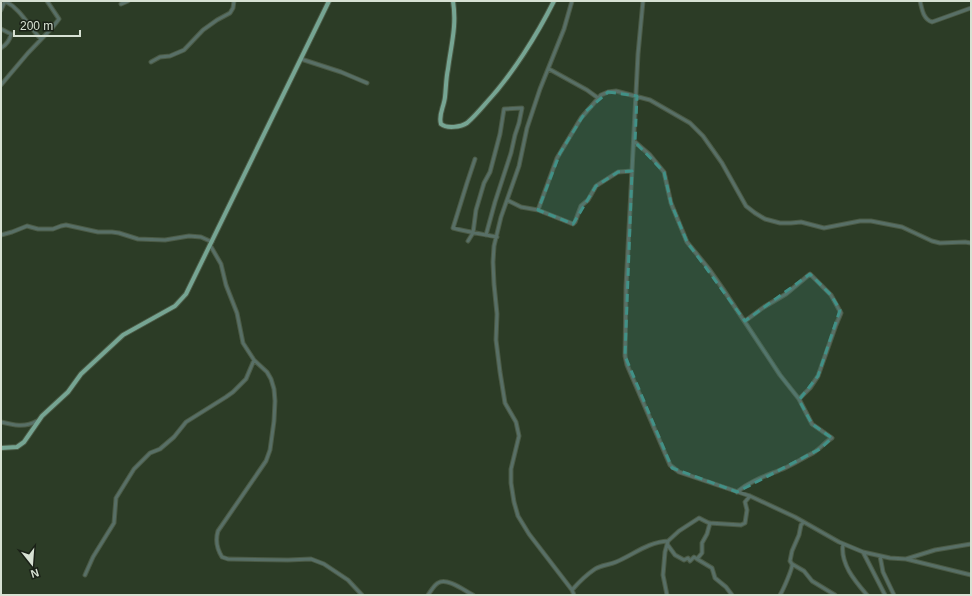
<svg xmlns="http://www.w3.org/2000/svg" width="972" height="596" viewBox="0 0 972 596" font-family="Arial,sans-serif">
  <rect width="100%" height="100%" fill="#2c3c26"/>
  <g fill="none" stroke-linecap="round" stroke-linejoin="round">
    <defs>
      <path id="minor" d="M5,1C22,10 28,26 41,39
        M572,1L564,29L540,89L527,128L519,166L501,217L494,246L493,262L494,284L497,314L496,340L500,372L505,403L516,422L519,436L511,469V483L514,502L518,516L529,534L572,590L574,595
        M643,1L638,54L626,287L625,356L627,365L670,465L679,472L750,496L795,517L839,542L863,552L890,558L906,559L971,575
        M920,1C922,9 923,19 932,22L971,8
        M121,4L128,1
        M1,10L5,1
        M1,29L11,34C10,40 6,45 1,48
        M301,59L341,72L367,83
        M151,62L160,57L170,56L184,50L203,30L217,20L230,13L233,8L234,1
        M549,69L587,90L598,98
        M1,85L28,53L52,28L59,19L47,1
        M635,142L650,155L664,172L671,203L687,242L709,269L723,289L780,375L799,399L812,424L832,438C825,442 820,449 813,453C803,458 794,464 785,468C769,475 751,480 737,492
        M475,159L467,183L453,228C468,232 482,234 497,237
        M507,200L521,207L538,210L573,224L575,222L581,206L588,200L596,186L618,172L632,171
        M538,210L557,158L581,118L601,95L608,92L616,91L650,100L690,123L703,136L722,163L746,206L755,213L765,219L780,223H791L801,222L824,228L860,221H871L902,227L932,241L940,243L965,242L971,243
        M1,235L12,232L27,226L38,229H53L61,226L66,225L98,232H112L119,233L138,239L165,240L189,236L201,237L212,242
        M468,241L473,233L476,210L484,183L490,172L500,134L504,109L522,108L519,123L515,135L511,153L495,202L486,235
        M210,245L221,264L226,285L237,313L243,343L254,360L267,372L271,379L274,389L275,401L274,421L270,450L266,461L218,531C215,541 217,549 222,557L228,559L288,560L311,559L324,564L348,580L362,595
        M745,321L764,307L786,294L810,274L831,295L841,313L836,325L818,376L810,388L799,399
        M1,422C13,425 25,428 37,421
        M804,522L801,525L799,535L792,551L790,561L792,564L804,571L812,581L835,595
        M710,523L707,534L702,543V553L697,559L712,568L715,578L726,587L732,595
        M667,544L675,555L684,560L688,558L690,561L694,557L697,559
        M843,544C840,564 855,581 867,595
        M863,552L885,595
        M880,556L883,572L894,595
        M906,559L935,550L971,544
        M85,575L93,557L114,523L116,498L134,469L150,453L160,449L174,437L186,422L226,397L233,392L246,379L254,360
        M572,590C579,582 586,575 595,569C601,565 609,565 616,562C633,555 648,542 668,541
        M428,595C431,591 434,585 438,583C447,577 465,591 473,595
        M667,595L663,575L665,552L668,541L679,531L699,518L709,523L741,525L745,523L747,510L745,502L750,496
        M780,595C783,590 793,568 792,564"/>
      <path id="major" d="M453,1C457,26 451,45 448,69C446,78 446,88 445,97C444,107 438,115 441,124C447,129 461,127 467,123C474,117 480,110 486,103C512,75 537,35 554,1
        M1,448L17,447L24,442L42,416L68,392L81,374L123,335L175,306L186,294L329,1"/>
    </defs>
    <!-- minor casing -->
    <use href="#minor" stroke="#4b5a45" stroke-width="5"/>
    <!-- major casing -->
    <use href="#major" stroke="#4b5a45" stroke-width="6"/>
    <!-- minor -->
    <use href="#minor" stroke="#586f66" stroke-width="3"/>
    <!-- major -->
    <use href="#major" stroke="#76a593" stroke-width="4"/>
  </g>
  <!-- marked area -->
  <path fill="#419187" fill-opacity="0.2" stroke="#419187" stroke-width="3" stroke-dasharray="8 5" stroke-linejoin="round" d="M608,92L637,96L635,142L664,172L671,203L687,242L745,321L810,274L831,295L840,310L818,376L799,400L812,424L832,438L820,449L737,492L672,468L625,356L632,171L618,172L596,186L573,224L538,210L560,153L586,111Z"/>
  <!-- border -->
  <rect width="972" height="596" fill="none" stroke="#d7e1d3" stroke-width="4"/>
  <!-- north arrow -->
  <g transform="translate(32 564) rotate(163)" stroke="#1a2117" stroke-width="3" paint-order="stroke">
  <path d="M0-3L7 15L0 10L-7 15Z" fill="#d7e1d3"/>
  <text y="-6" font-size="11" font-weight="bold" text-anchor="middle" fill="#d7e1d3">N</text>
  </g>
  <!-- scale -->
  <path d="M14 30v6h66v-6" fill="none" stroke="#d7e1d3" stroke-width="2"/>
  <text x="20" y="30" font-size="12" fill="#d7e1d3" stroke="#1a2117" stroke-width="3" paint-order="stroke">200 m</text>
</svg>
